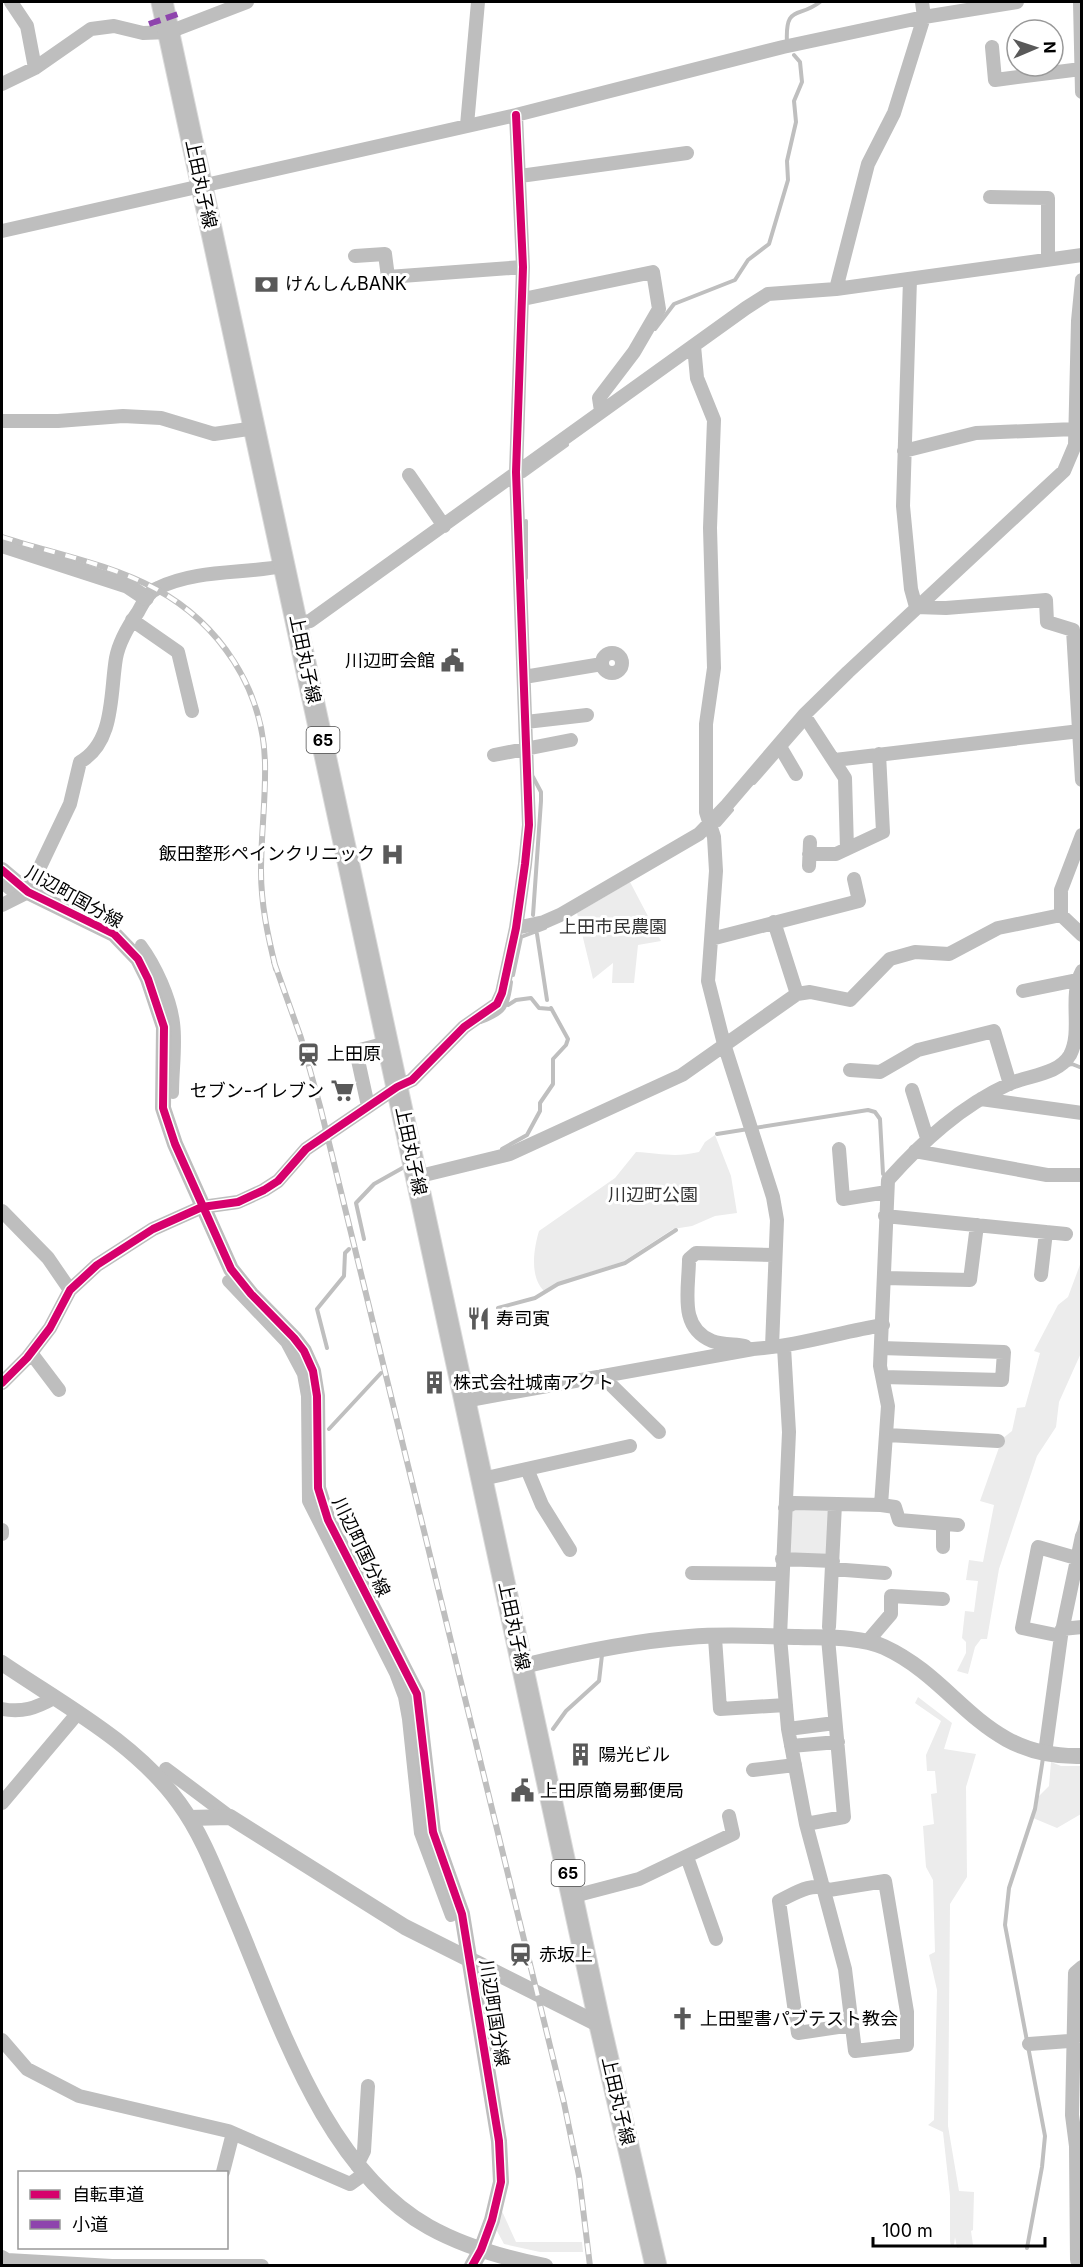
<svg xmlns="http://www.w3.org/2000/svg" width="1083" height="2267" viewBox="0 0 1083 2267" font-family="Inter,'Noto Sans JP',sans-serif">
  <rect width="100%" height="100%" fill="#fff"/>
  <!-- green -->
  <path fill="#ececec" d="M630,882L661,941L638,945L634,983H612L613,963L593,979L577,913Z
    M715,1135L731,1176L737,1213L715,1216L692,1226L673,1229L624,1261L558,1283L544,1291C529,1276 534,1248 539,1231L615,1178L636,1152C660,1153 674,1158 699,1152L705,1142Z
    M1081,1262V1353L1059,1402L1056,1427L1037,1456L999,1569L987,1639H981L975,1647L968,1674L957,1671L966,1653V1642L962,1638L965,1611L974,1612L978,1581L966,1580L969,1560L983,1562L994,1505L980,1501L1002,1439L1012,1431L1017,1408L1025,1407L1040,1353L1034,1351L1058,1305L1068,1297Z
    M795,1508H830L831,1554L794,1556L789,1552L790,1514Z
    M918,1697L952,1723L944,1749L976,1754L966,1787L967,1877L950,1904L948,2126L959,2191L974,2192L973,2230L971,2231L973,2245L957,2248L955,2237L954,2245L951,2246L950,2241V2196L943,2132L928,2125L934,2120L937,1990L929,1955L935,1952L933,1880L926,1867L923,1826L934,1824L931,1794L937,1793L935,1771H927L926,1755L941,1721L915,1703Z
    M1051,1762L1061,1766H1081V1814L1057,1828L1033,1818L1038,1797L1049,1786Z
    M501,2209L516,2242H582L583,2252H540L504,2244L497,2231Z"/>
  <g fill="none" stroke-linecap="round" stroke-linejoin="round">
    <!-- stream -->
    <path stroke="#bfbfbf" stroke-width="4" d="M787,43C785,4 798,19 820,2
      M655,329L674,304L735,280L748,260L769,244L788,180L787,161L796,122L794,101L802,82L800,62L794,55
      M524,476L567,445
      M526,521V578
      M533,777L541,792V801L533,915
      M754,783L804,726
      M719,825L732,810
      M537,934L547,1000
      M513,975L521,937L545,928
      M508,1005L516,1000L531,998L539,1008L551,1009
      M481,1022C505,1013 508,1007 511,982
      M1067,1065L1072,1064L1082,1068
      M717,1134L868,1110L875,1112L880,1119L883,1174
      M502,1149L527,1135L540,1111V1103L553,1084V1059L566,1045L568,1039L551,1008
      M364,1239L356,1203L374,1184L406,1166
      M498,1308L535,1298L558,1284L625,1263L676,1230
      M327,1348L317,1309L344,1276L345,1253L349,1249
      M329,1429L381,1373
      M1078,1534L1082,1520
      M553,1729L566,1711L599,1681L602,1655
      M1027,2248L1042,2167L1045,2136L1005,1925L1009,1888L1035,1809L1043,1758"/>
    <!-- canal -->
    <path stroke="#bfbfbf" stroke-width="12" d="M2,883L13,892
      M141,945C156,965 171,998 174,1023C177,1045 173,1070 173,1093
      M228,1281L286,1342L303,1374L307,1396L308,1501L395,1673L404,1697L408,1719L420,1833L451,1916"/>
    <defs>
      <path id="primary" d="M162,2L600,2025L656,2266"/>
    </defs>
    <!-- primary casing -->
    <use href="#primary" stroke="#dbdbdb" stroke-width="23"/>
    <!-- minor -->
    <path stroke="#bebebe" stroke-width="14" d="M11,2L27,26L35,68
      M1080,2L1082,92
      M992,47L995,80L1081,69
      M2,84L35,68L91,29L114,26L143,33L169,32L247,2
      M467,125L478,2
      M520,176L687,153
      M990,197L1048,198V259
      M2,231L516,115L783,47L924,17L1017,2
      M355,256L385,254L388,277L523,267
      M910,279L903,506L911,589L916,607
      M836,289L868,164L894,113L924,17L922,2
      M523,299L653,272L659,309L634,352L599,398L601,411
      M694,346L697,378L714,420L710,528L714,668L706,724V812L714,837L716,871L708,981L724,1044L773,1197L777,1220L772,1347
      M2,421H58L123,416L161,418L214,434L255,428
      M904,451L976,433L1075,429
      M409,475L444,526
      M916,607L946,608L1046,600L1047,622L1073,630L1082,780
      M132,620L178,652L192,711
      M298,623L310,621L746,308L768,294L836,289L1082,255
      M602 663a10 10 0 1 1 20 0a10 10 0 1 1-20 0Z
      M524,677L602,664
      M804,715L845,778L847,849
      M526,722L587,715
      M779,745L796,774
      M494,755L571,740
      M835,760L1080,731
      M1082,835L1061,890V915L1082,935
      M809,854H836L883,832L879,754
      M809,866L810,842
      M2,905L28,892L70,804L80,762C115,742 110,693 116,658C119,642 129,625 138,612C143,603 148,592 158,588C197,569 243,574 284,566
      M774,922L797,994
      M516,928L544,922L560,915L699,834L727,805L804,715L848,672L1064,471L1075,445L1078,321L1082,280
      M711,939L859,901L854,879
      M1023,991L1077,980
      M850,1070L880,1072L918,1050L994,1031L1010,1084
      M912,1090L927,1138
      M981,1099L1082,1113
      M368,1106L356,1051L387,1043
      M839,1149L843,1199L887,1192
      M915,1151L1047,1175H1082
      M416,1177L510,1154L682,1075L797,994L810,992L850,1000L890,959L915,952L949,954L998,928L1061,915
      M2,1211L48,1258L70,1290
      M885,1216L1066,1234
      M1041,1275L1046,1232
      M885,1278L970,1280L977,1225
      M745,1346C735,1344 722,1345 712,1341C678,1327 689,1290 689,1259L696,1253L774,1255
      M784,1347L789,1432L780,1637L788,1729L806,1824L845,1969L855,2051L907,2045V2012L885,1881L829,1890C812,1881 794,1894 779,1901L798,2033L852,2025
      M881,1348L1004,1352L1002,1380L883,1377
      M31,1353L59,1390
      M602,1376L659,1432
      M2,1383L27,1358L50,1328L70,1290L97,1265L153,1229L202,1207L238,1202L264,1190L278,1181L306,1149L397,1087L412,1080L464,1027L497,1004L502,993L516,928L525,864L529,825L516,472L523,267L516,115
      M464,1401L753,1349C798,1346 840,1332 883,1325
      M887,1435L998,1441
      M527,1469L542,1505L570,1550
      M482,1479L630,1446
      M881,1505L888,1406L880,1366L888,1180C923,1141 961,1106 1009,1084C1029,1075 1058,1075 1070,1055C1083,1030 1068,997 1082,971
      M785,1508L794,1503L881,1505L895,1507L899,1520L958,1525
      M2,1530V1534
      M943,1547V1524
      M782,1559L833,1561
      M832,1569L885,1573
      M692,1573L781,1574
      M829,1627L835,1504
      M1062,1629L1082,1627
      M1061,1636L1022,1628L1038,1547L1076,1558
      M715,1638L720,1709L786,1705
      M867,1642L891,1614V1596L943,1599
      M2,1709C22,1713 36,1708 54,1698
      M788,1729L835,1723
      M791,1746L838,1742
      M1045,1753L1061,1636L1082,1536
      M166,1769L230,1817
      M753,1770L795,1765
      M2,1803L77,1714
      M806,1824L844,1817L828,1638
      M687,1857L716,1939
      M574,1896L639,1879L733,1834L729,1816
      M2,2040L27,2069L79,2096L228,2131L350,2184L364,2174
      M1029,2044L1069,2041L1079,2035
      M357,2165L364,2151L368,2086
      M223,2172L233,2133
      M2,2257L7,2260L112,2266
      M1077,2260L1076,2146L1072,2115L1075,1973L1082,1967
      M113,2266H262"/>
    <!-- tertiary -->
    <path stroke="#bebebe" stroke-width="16" d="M2,545L128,586L146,598
      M2,870L28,892L114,934L138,959L148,979L164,1027L163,1108L175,1144L231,1269L251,1294L294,1338L304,1351L313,1371L317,1396L318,1488L328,1520L417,1694L433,1832L462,1914L499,2141L501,2182L492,2220L481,2250L472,2266
      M2,1663C62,1704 135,1742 179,1803C204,1837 218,1878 235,1917C279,2021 325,2169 429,2227C465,2247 504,2258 545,2266
      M523,1666C577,1653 633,1641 689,1637C724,1634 762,1636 798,1637C825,1638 859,1636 884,1647C960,1682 981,1759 1082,1756
      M189,1818L230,1817L405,1927L600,2025"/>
    <!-- primary -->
    <use href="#primary" stroke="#bebebe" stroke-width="21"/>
    <defs>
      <path id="rail" d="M2,537C52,553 110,564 156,589C220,624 263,689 265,762C266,798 261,834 261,871C261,905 268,937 276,969
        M274,962L301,1038L320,1106L564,2103L579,2176L590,2266"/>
    </defs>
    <!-- rail casing -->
    <use href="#rail" stroke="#bebebe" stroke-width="6"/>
    <!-- rail -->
    <use href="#rail" stroke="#fff" stroke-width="4" stroke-dasharray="11" stroke-linecap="butt"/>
    <!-- quiet -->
    <path stroke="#8e44ad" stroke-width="6" stroke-dasharray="12 6" stroke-linecap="butt" d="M149,24L181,13"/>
    <defs>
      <path id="cycleway" d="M2,870L28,892L114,934L138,959L148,979L164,1027L163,1108L175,1144L231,1269L251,1294L294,1338L304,1351L313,1371L317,1396L318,1488L328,1520L417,1694L433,1832L462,1914L499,2141L501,2182L492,2220L481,2250L472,2266
        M2,1383L27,1358L50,1328L70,1290L97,1265L153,1229L202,1207L238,1202L264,1190L278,1181L306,1149L397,1087L412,1080L464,1027L497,1004L502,993L516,928L525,864L529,825L516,472L523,267L516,115"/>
    </defs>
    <!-- cycleway casing -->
    <use href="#cycleway" stroke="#fff" stroke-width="11"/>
    <!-- cycleway -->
    <use href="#cycleway" stroke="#d6006c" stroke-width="8"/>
  </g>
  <!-- icons -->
  <defs>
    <symbol id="bank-bare" viewBox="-9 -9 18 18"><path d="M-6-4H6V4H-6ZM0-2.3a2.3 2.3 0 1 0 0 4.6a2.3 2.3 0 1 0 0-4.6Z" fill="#595959" stroke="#fff" stroke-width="2.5" paint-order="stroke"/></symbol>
    <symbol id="civic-bare" viewBox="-9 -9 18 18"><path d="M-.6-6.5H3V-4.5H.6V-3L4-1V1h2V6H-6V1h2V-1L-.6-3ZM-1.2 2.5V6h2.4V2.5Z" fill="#595959" stroke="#fff" stroke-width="2.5" paint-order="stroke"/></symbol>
    <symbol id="hospital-bare" viewBox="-9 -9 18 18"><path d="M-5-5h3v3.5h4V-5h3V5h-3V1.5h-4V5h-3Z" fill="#595959" stroke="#fff" stroke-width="2.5" paint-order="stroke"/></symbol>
    <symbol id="station-bare" viewBox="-9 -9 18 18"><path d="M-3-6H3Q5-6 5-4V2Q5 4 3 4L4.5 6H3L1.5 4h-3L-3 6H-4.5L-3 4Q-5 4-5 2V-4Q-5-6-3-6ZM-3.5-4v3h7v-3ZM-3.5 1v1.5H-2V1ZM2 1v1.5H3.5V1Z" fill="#595959" stroke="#fff" stroke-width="2.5" paint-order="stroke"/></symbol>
    <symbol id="supermarket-bare" viewBox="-9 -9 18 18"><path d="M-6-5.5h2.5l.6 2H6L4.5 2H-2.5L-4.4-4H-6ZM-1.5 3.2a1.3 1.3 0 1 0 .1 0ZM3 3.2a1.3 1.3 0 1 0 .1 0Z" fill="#595959" stroke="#fff" stroke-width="2.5" paint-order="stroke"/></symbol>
    <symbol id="restaurant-bare" viewBox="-9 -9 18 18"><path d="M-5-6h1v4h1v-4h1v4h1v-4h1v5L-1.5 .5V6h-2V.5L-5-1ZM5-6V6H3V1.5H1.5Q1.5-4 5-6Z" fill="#595959" stroke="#fff" stroke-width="2.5" paint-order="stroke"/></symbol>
    <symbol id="building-bare" viewBox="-9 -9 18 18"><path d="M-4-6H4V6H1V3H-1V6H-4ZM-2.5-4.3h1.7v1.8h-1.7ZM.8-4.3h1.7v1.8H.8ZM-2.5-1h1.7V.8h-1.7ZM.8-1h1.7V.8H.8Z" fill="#595959" stroke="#fff" stroke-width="2.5" paint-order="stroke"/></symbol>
    <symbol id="church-bare" viewBox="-9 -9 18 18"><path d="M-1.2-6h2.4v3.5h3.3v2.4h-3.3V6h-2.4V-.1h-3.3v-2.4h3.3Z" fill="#595959" stroke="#fff" stroke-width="2.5" paint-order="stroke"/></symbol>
  </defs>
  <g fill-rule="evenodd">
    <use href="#bank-bare" x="250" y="268" width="33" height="33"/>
    <use href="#civic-bare" x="436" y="644" width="33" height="33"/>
    <use href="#hospital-bare" x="376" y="838" width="33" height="33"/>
    <use href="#station-bare" x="292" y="1038" width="33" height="33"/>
    <use href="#supermarket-bare" x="326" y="1074" width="33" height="33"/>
    <use href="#restaurant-bare" x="462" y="1302" width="33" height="33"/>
    <use href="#building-bare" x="418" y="1366" width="33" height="33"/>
    <use href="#building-bare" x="564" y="1738" width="33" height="33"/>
    <use href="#civic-bare" x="506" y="1774" width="33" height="33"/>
    <use href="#station-bare" x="504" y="1938" width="33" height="33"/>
    <use href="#church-bare" x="666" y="2002" width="33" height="33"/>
  </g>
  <g text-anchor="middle" stroke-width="6" stroke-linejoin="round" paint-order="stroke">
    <!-- shield labels -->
    <g fill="#fff" stroke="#4c4c4c" stroke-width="1.5">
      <rect x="306.5" y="727" width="33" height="26" rx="4.5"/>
      <rect x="551.5" y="1860" width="33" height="26" rx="4.5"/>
    </g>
    <g font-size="16" font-weight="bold" fill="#000">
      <text x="323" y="746">65</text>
      <text x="568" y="1879">65</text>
    </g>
    <!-- street labels -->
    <g font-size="18" fill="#000" stroke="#fff">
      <text transform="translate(201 184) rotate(78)" y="6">上田丸子線</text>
      <text transform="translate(305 659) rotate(78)" y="6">上田丸子線</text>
      <text transform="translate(74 897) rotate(29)" y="6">川辺町国分線</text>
      <text transform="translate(411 1151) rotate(78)" y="6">上田丸子線</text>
      <text transform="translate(361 1547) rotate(64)" y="6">川辺町国分線</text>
      <text transform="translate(514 1626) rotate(78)" y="6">上田丸子線</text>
      <text transform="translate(494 2013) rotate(81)" y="6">川辺町国分線</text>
      <text transform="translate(618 2101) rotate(77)" y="6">上田丸子線</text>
    </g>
    <!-- poi labels -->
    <g font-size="18" fill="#000" stroke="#fff" text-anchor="start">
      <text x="285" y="290">けんしんBANK</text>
      <text x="435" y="667" text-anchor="end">川辺町会館</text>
      <text x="375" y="860" text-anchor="end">飯田整形ペインクリニック</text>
      <text x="327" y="1060">上田原</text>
      <text x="324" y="1097" text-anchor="end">セブン-イレブン</text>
      <text x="496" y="1325">寿司寅</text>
      <text x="453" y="1389">株式会社城南アクト</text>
      <text x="598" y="1761">陽光ビル</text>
      <text x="540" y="1797">上田原簡易郵便局</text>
      <text x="539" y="1961">赤坂上</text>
      <text x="700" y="2025">上田聖書パブテスト教会</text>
    </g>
    <!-- park labels -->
    <g font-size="18" fill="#333" stroke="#fff">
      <text x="613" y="933">上田市民農園</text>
      <text x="653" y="1201">川辺町公園</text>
    </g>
  </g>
  <!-- border -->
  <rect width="1083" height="2267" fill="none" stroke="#000000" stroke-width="6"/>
  <!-- legend -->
  <rect x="18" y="2171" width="210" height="78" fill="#ffffff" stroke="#999999" stroke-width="1.5"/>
  <rect x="30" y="2190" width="30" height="9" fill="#d6006c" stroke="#999999" stroke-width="1.5"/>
  <text x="72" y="2201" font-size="18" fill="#000000">自転車道</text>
  <rect x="30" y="2220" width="30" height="9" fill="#8e44ad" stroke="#999999" stroke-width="1.5"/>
  <text x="72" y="2231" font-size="18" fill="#000000">小道</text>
  <!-- north arrow -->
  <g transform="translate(1035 48) rotate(88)"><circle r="28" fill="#ffffff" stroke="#999999" stroke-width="1.5"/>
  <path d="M0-4.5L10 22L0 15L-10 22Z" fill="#595959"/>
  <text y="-9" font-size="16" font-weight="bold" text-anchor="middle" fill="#000000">N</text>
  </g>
  <!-- scale -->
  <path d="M873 2237v9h172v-9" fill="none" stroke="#000000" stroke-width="3"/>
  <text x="882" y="2237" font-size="18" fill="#000000" stroke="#ffffff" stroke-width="4.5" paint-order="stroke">100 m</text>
</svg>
